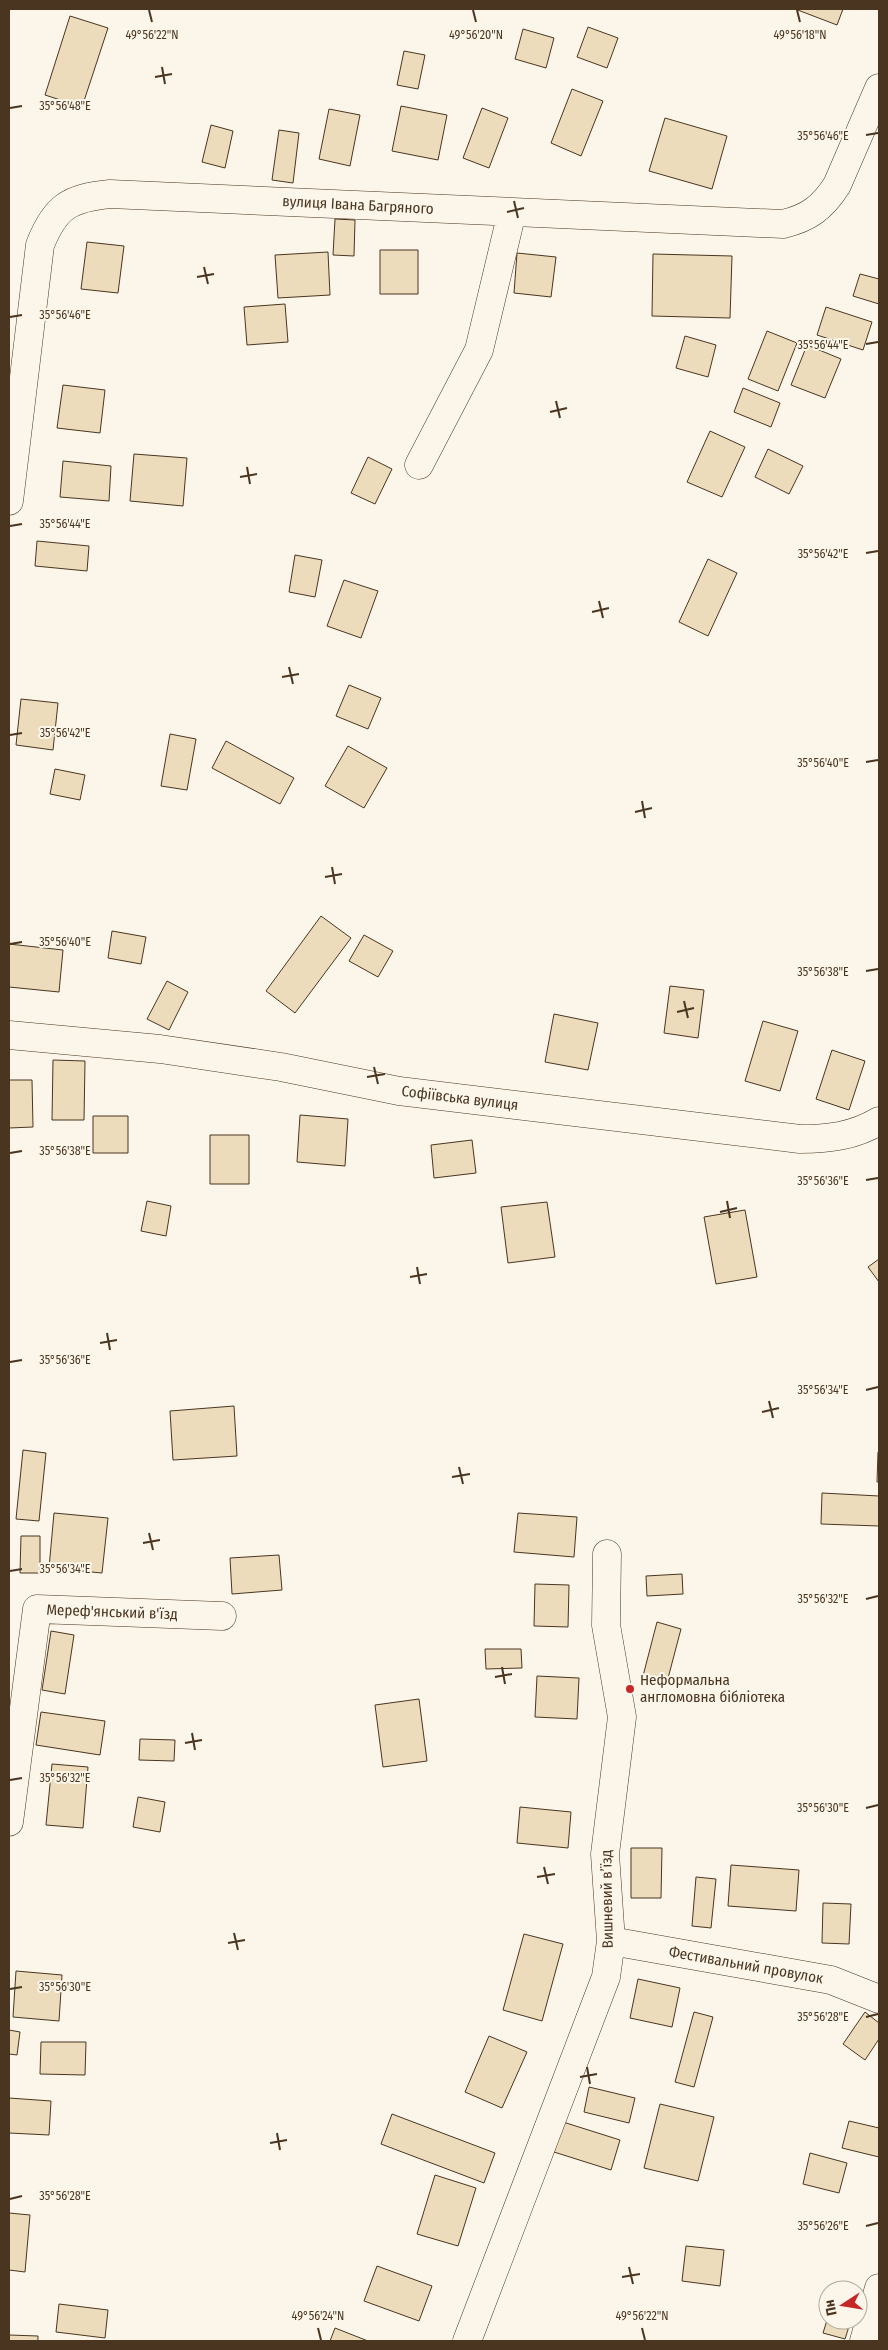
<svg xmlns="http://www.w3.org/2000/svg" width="888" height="2350" viewBox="0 0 888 2350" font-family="'Fira Sans Condensed',sans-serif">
  <rect width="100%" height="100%" fill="#fbf6e9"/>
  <!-- building -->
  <path fill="#ecdcbc" stroke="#4a3520" d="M795,9H843L837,25Z
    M70,16L108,28L82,107L45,95Z
    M588,27L618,38L607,68L577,57Z
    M523,29L554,38L546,68L515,59Z
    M404,51L425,55L418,89L397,85Z
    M572,89L603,101L581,156L551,143Z
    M401,106L447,115L438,160L392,151Z
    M482,108L508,118L489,168L463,158Z
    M329,109L360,115L350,166L319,159Z
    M665,118L727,136L712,189L649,171Z
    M211,125L233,131L225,168L202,162Z
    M279,130L299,133L293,183L272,180Z
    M335,219L355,220L354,256L333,255Z
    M87,242L124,246L118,293L81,289Z
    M380,250H418V294H380Z
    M328,252L330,295L278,298L275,255Z
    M517,253L556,257L551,297L514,293Z
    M653,254L732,256L730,318L652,316Z
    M860,274L879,279V304L853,296Z
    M285,304L288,342L247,345L244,307Z
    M826,307L872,322L863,350L817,335Z
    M767,331L797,343L778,391L748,379Z
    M685,336L716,345L708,377L676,368Z
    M807,345L841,359L825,398L791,385Z
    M63,385L105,390L100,433L57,428Z
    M743,388L780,403L771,427L734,412Z
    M710,431L745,447L722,497L687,482Z
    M768,449L803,466L789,494L755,477Z
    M134,454L187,458L183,506L130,501Z
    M368,457L392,469L375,504L351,493Z
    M63,461L111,466L109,501L60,497Z
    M37,541L89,546L87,571L35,566Z
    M295,555L322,560L315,597L289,592Z
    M708,559L737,573L708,636L679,622Z
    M344,580L378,591L361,638L327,626Z
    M349,685L381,698L368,729L336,716Z
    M21,699L58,703L53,750L16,745Z
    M170,734L196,739L187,790L161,786Z
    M226,741L294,778L280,804L212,768Z
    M348,746L387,768L364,808L325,786Z
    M55,769L85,775L80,800L50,794Z
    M321,916L351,938L295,1013L266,991Z
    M112,931L146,937L141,964L108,958Z
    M364,935L393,951L378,977L349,961Z
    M9,944L63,950L59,992L9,987Z
    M167,981L188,992L169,1030L147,1019Z
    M670,986L704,990L698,1038L664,1033Z
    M554,1014L598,1023L588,1070L545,1062Z
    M763,1021L798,1031L780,1091L745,1081Z
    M832,1050L865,1061L849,1110L816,1099Z
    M53,1060L85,1061L84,1120H52Z
    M9,1080H32L33,1127L9,1128Z
    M300,1115L348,1119L345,1166L297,1162Z
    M93,1116H128V1153H93Z
    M210,1135H249V1184H210Z
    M472,1140L476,1173L434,1178L431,1145Z
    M147,1201L171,1206L166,1236L141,1231Z
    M547,1202L555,1257L508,1263L501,1207Z
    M745,1210L757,1277L716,1284L704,1217Z
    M879,1259V1282L868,1267Z
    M234,1406L237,1456L173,1460L170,1411Z
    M23,1450L46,1453L39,1521L16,1519Z
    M878,1452H879V1482H877Z
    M822,1493L879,1496V1526L821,1524Z
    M54,1513L108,1518L102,1573L49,1568Z
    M518,1513L577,1517L574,1557L514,1552Z
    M21,1536H40V1573H20Z
    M279,1555L282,1590L232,1594L230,1558Z
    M682,1574L683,1594L647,1596L646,1576Z
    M535,1584L569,1585L568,1627L534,1626Z
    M657,1622L681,1629L667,1682L643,1676Z
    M51,1631L74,1635L65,1694L42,1690Z
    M485,1649H521L522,1668L486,1669Z
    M537,1676L579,1678L577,1719L535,1717Z
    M419,1699L427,1761L383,1767L375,1705Z
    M41,1712L105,1721L100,1755L36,1745Z
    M140,1739L175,1740L174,1761L139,1760Z
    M52,1764L88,1767L83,1828L46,1825Z
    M138,1797L165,1802L160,1832L133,1827Z
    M520,1807L571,1812L568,1848L517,1843Z
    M631,1848H662L661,1898H631Z
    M731,1865L799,1870L796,1911L728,1906Z
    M696,1877L716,1879L711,1928L692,1926Z
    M823,1903L851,1904L849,1944L822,1943Z
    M524,1934L563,1944L542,2021L503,2010Z
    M16,1971L62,1975L59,2021L13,2017Z
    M638,1979L680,1988L672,2027L630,2018Z
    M694,2012L713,2017L694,2087L675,2082Z
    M865,2012L879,2023V2039L865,2060L843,2044Z
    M9,2030L20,2032L17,2055L9,2054Z
    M489,2036L527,2052L502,2108L465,2092Z
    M41,2042H86L85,2075L40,2074Z
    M589,2087L635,2098L629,2123L584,2112Z
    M9,2098L51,2101L49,2135L9,2133Z
    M660,2104L714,2117L698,2181L644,2168Z
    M392,2114L495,2153L484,2183L381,2144Z
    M849,2121L879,2128V2157L842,2148Z
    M563,2122L620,2140L611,2170L554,2152Z
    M810,2153L847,2163L839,2193L803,2184Z
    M435,2175L476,2188L458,2246L417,2234Z
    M9,2213L30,2215L25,2272L9,2270Z
    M686,2246L724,2250L720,2286L682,2281Z
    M377,2266L432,2286L419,2321L364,2301Z
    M59,2304L108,2310L105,2338L56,2332Z
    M828,2317V2320H851L845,2339L823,2333Z
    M335,2328L368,2341H330Z
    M9,2335L38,2336V2341H9Z"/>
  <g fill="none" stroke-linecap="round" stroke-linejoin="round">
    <defs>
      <path id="minor" d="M419,465L479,350L512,212
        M9,501L40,245C55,207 69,198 110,194L783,224C809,218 823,207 837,185L879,88
        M9,1035L160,1049L281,1067L399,1091L800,1139C829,1139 854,1136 879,1121
        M9,1822L37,1609L222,1616
        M611,1941L831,1980L879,1999
        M467,2341L606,1977L611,1941L605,1854L622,1717L606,1625L607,1554
        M864,2341L879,2288"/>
    </defs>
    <!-- minor casing -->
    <use href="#minor" stroke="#4a3520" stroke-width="29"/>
    <!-- minor -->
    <use href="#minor" stroke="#fbf6e9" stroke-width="28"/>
  </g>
  <!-- ticks -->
  <path fill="none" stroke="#4a3520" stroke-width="2" d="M149,10L152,22M473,10L476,22M797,10L800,22M162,67L165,84M155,77L172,74M10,108L22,106M866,135L878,133M514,201L518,218M507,212L524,208M204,267L208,284M197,277L214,274M10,317L22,315M866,344L878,342M556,401L560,418M550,412L567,408M247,467L250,484M240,477L257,474M10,526L22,524M866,553L878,551M599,601L603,618M592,612L609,608M289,667L293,684M282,677L299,674M10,735L22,733M866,762L878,760M642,801L645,818M635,812L652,808M332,867L335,884M325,877L342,874M10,944L22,942M866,971L878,969M684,1001L688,1018M677,1012L694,1008M374,1067L378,1084M367,1077L385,1074M10,1153L22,1151M866,1180L878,1178M727,1201L730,1218M720,1212L737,1208M417,1267L420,1284M410,1277L427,1274M107,1333L110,1350M100,1343L117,1340M10,1362L22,1360M866,1390L878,1387M769,1401L773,1418M762,1412L779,1408M459,1467L463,1484M452,1477L470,1474M149,1533L153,1550M143,1543L160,1540M10,1571L22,1569M866,1599L878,1596M502,1667L505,1684M495,1677L512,1674M192,1733L195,1750M185,1743L202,1740M10,1780L22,1778M866,1808L878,1805M544,1867L548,1884M537,1877L555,1874M234,1933L238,1950M228,1943L245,1940M10,1989L22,1987M866,2017L878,2014M587,2067L590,2084M580,2077L597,2074M277,2133L280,2150M270,2143L287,2140M10,2199L22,2196M866,2226L878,2223M629,2267L633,2284M622,2277L640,2274M318,2328L321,2340M642,2328L645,2340"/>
  <!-- markers -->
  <circle fill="#c62828" stroke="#fbf6e9" stroke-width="2" cx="630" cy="1689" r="5"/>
  <g text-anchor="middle" stroke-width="4" stroke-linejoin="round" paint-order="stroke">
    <!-- street labels -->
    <g font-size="15" fill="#4a3520" stroke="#fbf6e9">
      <text transform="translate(358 205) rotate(3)" y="5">вулиця Івана Багряного</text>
      <text transform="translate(460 1098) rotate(7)" y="5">Софіївська вулиця</text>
      <text transform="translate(112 1612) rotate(2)" y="5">Мереф'янський в'їзд</text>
      <text transform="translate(607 1899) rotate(-91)" y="5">Вишневий в’їзд</text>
      <text transform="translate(746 1965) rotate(10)" y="5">Фестивальний провулок</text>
    </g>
    <!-- poi labels -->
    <g font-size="15" fill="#4a3520" stroke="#fbf6e9" text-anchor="start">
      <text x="640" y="1685">Неформальна<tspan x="640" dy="17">англомовна бібліотека</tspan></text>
    </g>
  </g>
  <g font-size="12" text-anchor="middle" fill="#4a3520" stroke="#fbf6e9" stroke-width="4" stroke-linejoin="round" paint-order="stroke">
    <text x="152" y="39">49°56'22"N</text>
    <text x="476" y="39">49°56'20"N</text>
    <text x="800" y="39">49°56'18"N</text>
    <text x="65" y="110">35°56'48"E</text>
    <text x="823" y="140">35°56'46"E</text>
    <text x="65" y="319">35°56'46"E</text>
    <text x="823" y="349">35°56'44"E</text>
    <text x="65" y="528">35°56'44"E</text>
    <text x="823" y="558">35°56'42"E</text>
    <text x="65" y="737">35°56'42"E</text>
    <text x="823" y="767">35°56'40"E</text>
    <text x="65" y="946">35°56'40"E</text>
    <text x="823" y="976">35°56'38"E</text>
    <text x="65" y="1155">35°56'38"E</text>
    <text x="823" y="1185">35°56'36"E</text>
    <text x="65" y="1364">35°56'36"E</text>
    <text x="823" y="1394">35°56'34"E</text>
    <text x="65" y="1573">35°56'34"E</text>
    <text x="823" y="1603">35°56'32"E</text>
    <text x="65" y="1782">35°56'32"E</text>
    <text x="823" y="1812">35°56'30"E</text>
    <text x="65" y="1991">35°56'30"E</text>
    <text x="823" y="2021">35°56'28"E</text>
    <text x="65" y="2200">35°56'28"E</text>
    <text x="823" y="2230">35°56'26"E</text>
    <text x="318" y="2320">49°56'24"N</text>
    <text x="642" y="2320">49°56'22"N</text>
  </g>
  <!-- border -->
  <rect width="888" height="2350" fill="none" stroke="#4a3520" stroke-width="20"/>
  <!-- north arrow -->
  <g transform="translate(843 2305) rotate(258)"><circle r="24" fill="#fbf6e9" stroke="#b4a999"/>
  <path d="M0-4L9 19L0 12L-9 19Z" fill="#c62828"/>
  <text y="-8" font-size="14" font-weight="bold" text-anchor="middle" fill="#4a3520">Пн</text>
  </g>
</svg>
